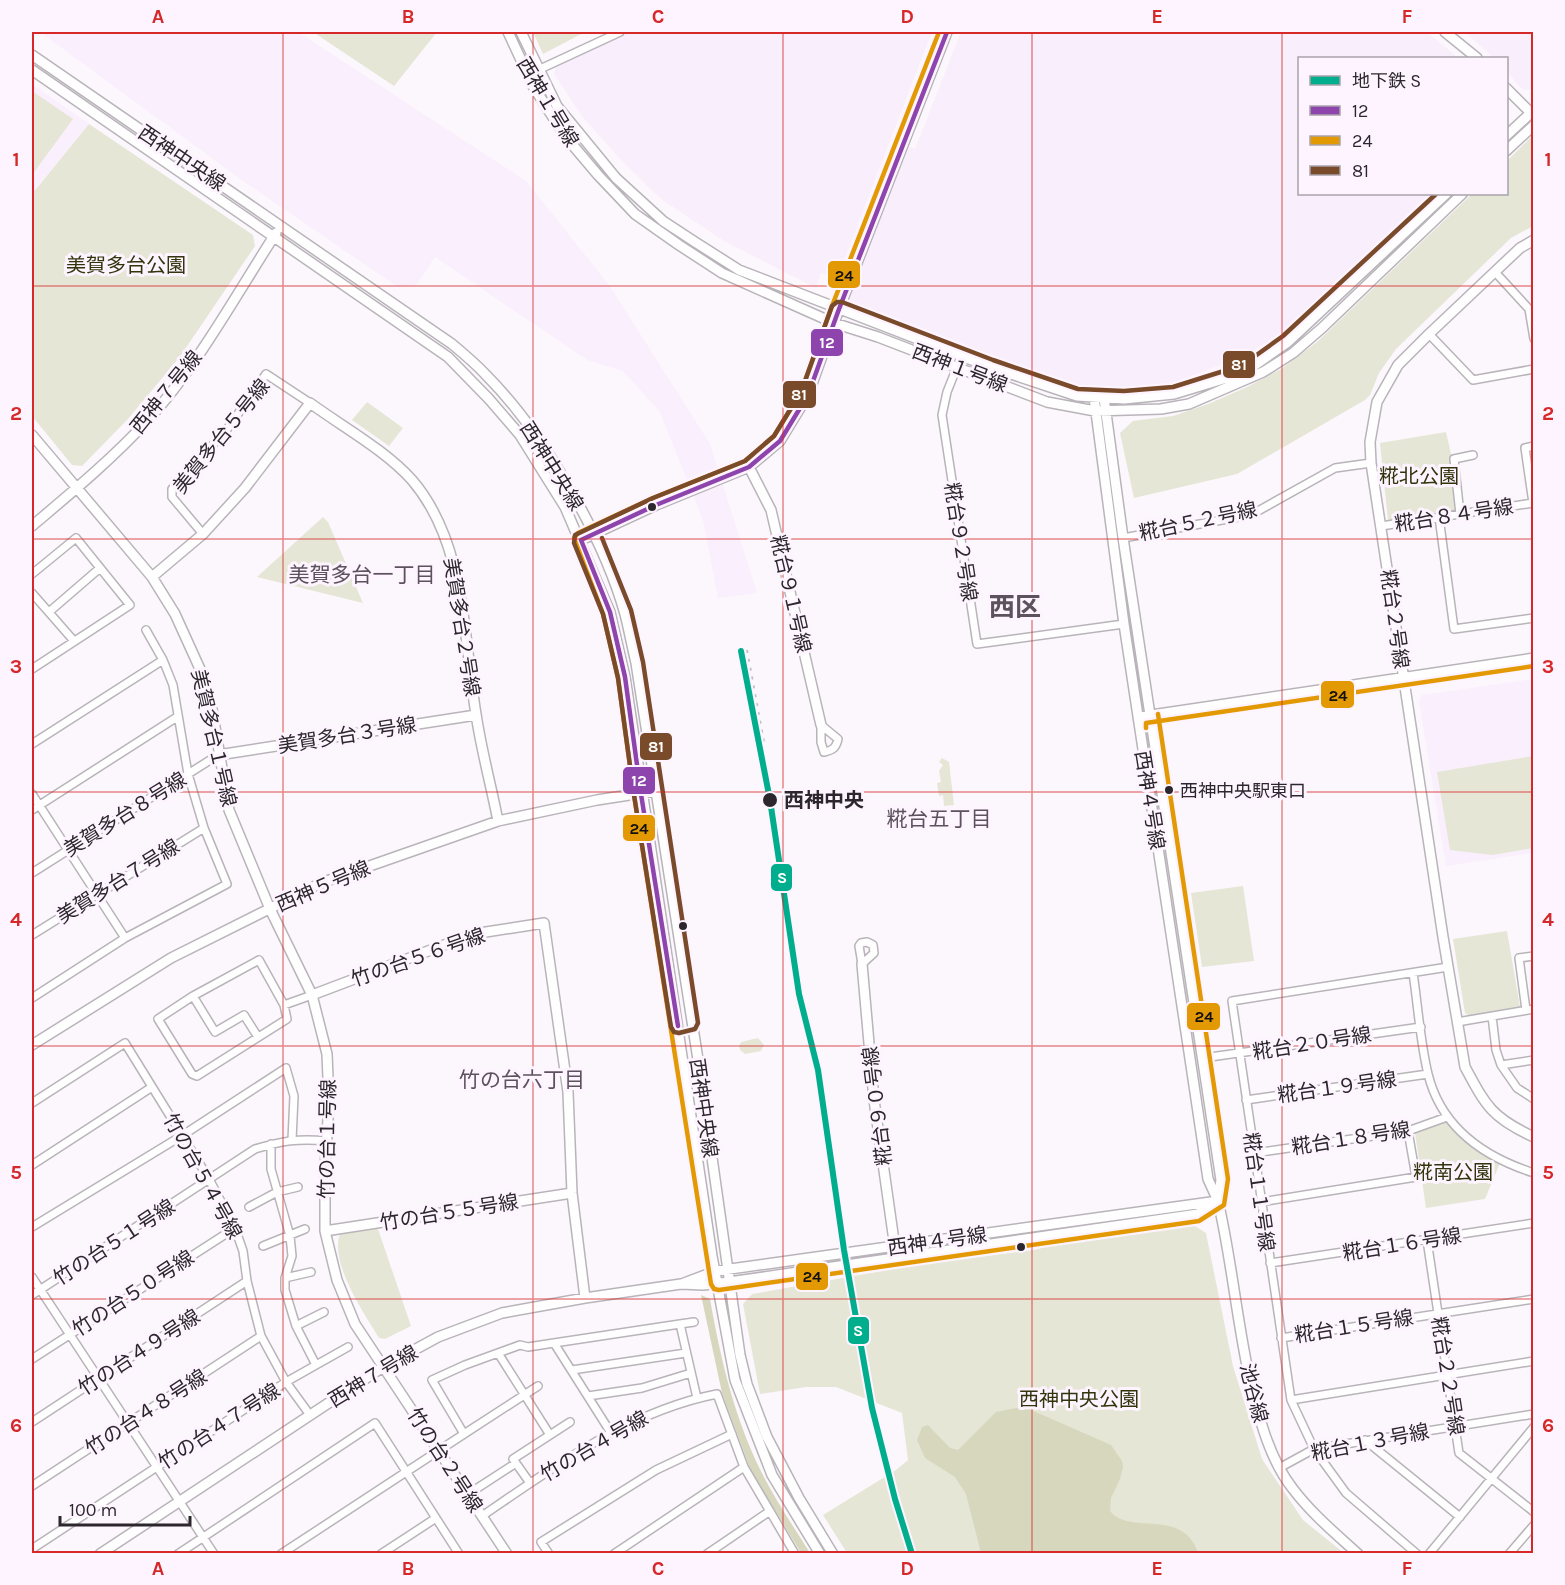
<svg xmlns="http://www.w3.org/2000/svg" width="1565" height="1585" viewBox="0 0 1565 1585" font-family="Karla,'Noto Sans JP',sans-serif">
  <rect width="100%" height="100%" fill="#fcf7fc"/>
  <!-- built -->
  <path fill="#faeffd" d="M40,32H298L526,181L609,285L710,444L757,593L718,598L703,520L660,412L623,371L587,360L435,257L416,285L398,287L243,181Z
    M32,84L89,124L32,193Z
    M1533,679V853L1446,866L1419,701L1422,695Z"/>
  <!-- industrial -->
  <path fill="#f9eefb" d="M620,32H932L837,279L821,273L816,288L724,241L661,199L621,160L582,116L554,74L557,64Z
    M961,32H1427L1458,58H1300V194H1429L1282,333L1242,357L1175,382L1107,390L1059,382L845,306L909,147L915,149Z
    M1465,32H1533V89L1523,90L1507,72L1506,58H1494Z"/>
  <!-- green -->
  <path fill="#e6e6d7" d="M313,32H437L394,86Z
    M533,32H585L543,54Z
    M32,91L73,119L32,175Z
    M89,124L253,235L255,246L179,358L128,419L82,466L72,465L32,416V194Z
    M1533,135V226L1511,238L1396,349L1379,373L1370,395L1365,400L1237,474L1134,498L1120,433L1133,421L1173,416L1208,404L1247,387L1281,369L1317,342L1472,194H1506L1507,161Z
    M367,402L403,428L389,446L352,420Z
    M1446,432L1452,458L1457,510L1388,521L1380,443Z
    M323,517L328,522L363,603L257,577Z
    M1533,756V848L1492,855L1450,850L1437,772Z
    M942,758L949,762L954,805L944,806L943,795L939,796L937,783L941,782L939,771L943,765L939,762Z
    M1243,886L1254,961L1202,967L1191,893Z
    M1507,931L1520,1007L1470,1016L1465,1013L1453,939Z
    M758,1038L764,1045L761,1051L745,1054L740,1050L739,1046L741,1042Z
    M1446,1121L1476,1149L1500,1163L1485,1199L1426,1208L1415,1133Z
    M1192,1224L1206,1233L1233,1366L1262,1459L1303,1520L1344,1553H847L823,1515L896,1470L908,1460L902,1413L836,1387H806L760,1394L743,1304L752,1294L916,1265L1034,1250L1056,1244Z
    M377,1226L411,1326L385,1339L379,1338C364,1313 329,1262 340,1234Z"/>
  <!-- forest -->
  <path fill="#d6d7bd" d="M701,1295L710,1299C721,1361 735,1422 765,1479C778,1504 795,1529 810,1553H801L751,1471L722,1393Z
    M1016,1408L1029,1409L1111,1445L1122,1461L1123,1467L1120,1479L1111,1498L1110,1511C1130,1536 1183,1507 1198,1553H981L966,1494L955,1477L925,1458L917,1440L922,1427L928,1425L950,1448L958,1450L996,1412Z"/>
  <g fill="none" stroke-linecap="round" stroke-linejoin="round">
    <defs>
      <path id="street" d="M538,70L620,32
        M1495,272L1529,309L1534,339
        M1429,334L1473,380L1534,369
        M957,367L947,392L942,415L977,644L1124,624
        M1460,514L1454,459L1473,455
        M1439,517L1454,629L1534,618
        M1381,526L1533,503L1525,448L1534,446
        M203,534L172,497V489L228,428L266,374L310,403
        M1123,538L1244,516L1258,511L1335,468L1371,463
        M32,574L76,538L130,605L32,669
        M32,593L74,641
        M49,612L100,568
        M146,630L163,660
        M821,725L838,739C836,748 833,750 824,752L821,742Z
        M32,744L163,660L173,685L188,774L204,828L227,884L125,938L32,998
        M32,794L125,938
        M32,810L177,717
        M32,873L218,755
        M32,935L204,828
        M867,942L873,945L874,953L862,964L859,946L861,943Z
        M1413,973C1418,1006 1420,1041 1428,1074C1441,1127 1484,1157 1534,1173
        M193,996L215,1032L244,1015L258,1037
        M284,1005L259,960L193,996L158,1019L192,1074L197,1076L287,1019L284,1005L312,995
        M1526,1010L1519,958L1534,956
        M1492,1016L1496,1050L1501,1065L1517,1088L1534,1099
        M1457,1022L1534,1009
        M1203,1058L1421,1027
        M1501,1065L1534,1060
        M1246,1100L1428,1074
        M32,1103L125,1043L209,1179L235,1228L243,1251L247,1281L261,1336L286,1382L310,1415
        M1254,1153L1408,1131L1447,1117
        M32,1165L152,1087
        M1261,1202L1416,1177L1408,1131
        M249,1207L277,1192L298,1187
        M32,1227L183,1135L286,1068L294,1096L292,1140
        M1427,1240L1459,1453L1534,1512
        M263,1246L305,1229
        M1270,1263L1534,1223
        M32,1277L214,1554
        M285,1278L311,1272
        M32,1295L255,1149C282,1141 298,1138 327,1141
        M680,1324L694,1322
        M296,1326L324,1312
        M1281,1338L1534,1299
        M498,1353L520,1345L528,1347L554,1343
        M32,1359L235,1228
        M316,1365L348,1347
        M572,1370L686,1353
        M588,1396L642,1388L691,1373
        M1291,1400L1534,1361
        M32,1422L247,1281
        M611,1433L554,1343L680,1324L697,1398
        M464,1434L538,1386
        M550,1435L570,1422
        M1365,1440L1460,1517
        M1281,1467L1314,1449L1534,1414
        M32,1486L261,1336
        M476,1489L516,1463
        M482,1516C554,1467 629,1411 717,1394L744,1467L795,1554
        M32,1549L286,1382L316,1365L296,1326L285,1290V1278L292,1256L290,1236L271,1169V1144
        M178,1554L375,1423L459,1554
        M281,1554L464,1434L432,1380L465,1365L498,1353L550,1435L513,1459L530,1483
        M381,1554L436,1518
        M549,1554L541,1542L656,1470L732,1434
        M614,1554L744,1467
        M707,1554L770,1511
        M1417,1554L1346,1493L1314,1449L1291,1400L1232,1001L1448,967
        M1429,1554L1534,1427
        M1509,1554L1534,1525"/>
      <path id="secondary" d="M508,32L533,86L565,136L598,175L635,214L679,245L722,273L834,323L878,337L1047,402L1095,411L1161,409L1189,404L1263,372L1293,353L1322,328L1462,194
        M521,32L557,106L616,178L663,221L695,242L739,270L990,367L1077,396L1124,399L1174,394L1230,377L1255,365L1288,342L1446,194
        M1445,32L1477,58
        M32,55L452,344C464,354 476,364 486,375C543,432 603,536 625,614C629,630 632,646 636,663L699,1066L740,1355L747,1384L767,1437L799,1498L833,1554
        M32,70L448,357L489,399L520,435L565,507L610,612L625,677L712,1256L735,1380L772,1475L820,1554
        M1506,88L1534,116
        M1506,136L1533,111
        M1506,151L1534,125
        M1534,240L1520,248L1429,334L1398,365L1377,402L1370,442L1371,463L1443,937L1465,1067C1486,1106 1492,1118 1534,1137
        M32,435L152,577L175,614L200,669L212,709L229,810L270,909L312,995L327,1054L329,1102L325,1169V1231L337,1280L355,1324L507,1554
        M749,467L771,510L821,725
        M32,526C71,493 112,459 147,421C197,367 236,295 276,233
        M581,540L656,505L749,467L780,441L808,395L839,309L947,32
        M152,577L203,534L245,488L310,403C343,427 385,450 412,480C466,543 463,636 476,714C481,749 491,785 498,821
        M1138,717L1534,658
        M218,755L476,715
        M862,964L874,1100L895,1248
        M312,995L473,934L544,923L568,1092L572,1193L585,1298
        M32,1045L171,958L321,883L498,821L597,800L655,791
        M1218,1201C1232,1261 1237,1324 1251,1385C1260,1421 1270,1460 1293,1489C1312,1514 1335,1533 1358,1554
        M325,1231L572,1193
        M684,1283L716,1271L1218,1201L1208,1179L1189,1052L1124,624L1094,397
        M100,1554L383,1367L438,1337L502,1313L585,1298L681,1284L703,1285L729,1282L1198,1214L1218,1201L1221,1180L1123,538L1104,398"/>
    </defs>
    <!-- street casing -->
    <use href="#street" stroke="#b8b4b9" stroke-width="10"/>
    <!-- secondary casing -->
    <use href="#secondary" stroke="#b8b4b9" stroke-width="12"/>
    <!-- street -->
    <use href="#street" stroke="#fffeff" stroke-width="7"/>
    <!-- secondary -->
    <use href="#secondary" stroke="#fffeff" stroke-width="9"/>
    <!-- rail -->
    <path stroke="#c0bec0" stroke-width="2" stroke-dasharray="3 6" stroke-linecap="butt" d="M747,650L764,742"/>
    <defs>
      <path id="bus-1" d="M581,540L656,505L749,467L780,441L808,395L839,309L947,32
        M581,540L610,612L625,677L641,794L678,1026"/>
      <path id="bus-2" d="M939,32L832,306L801,392L774,436L745,461L653,498L578,533L574,538L603,614L618,678L634,795L711,1284L714,1289L719,1290L1199,1221L1224,1205L1228,1179L1158,714
        M1146,728V723L1534,666"/>
      <path id="bus-3" d="M602,538L631,610L643,662L698,1023L695,1029L679,1033L674,1032L671,1027L634,795L618,678L603,614L574,543L575,535L653,498L745,461L774,436L801,392L832,306L837,302H842L993,360L1078,389L1124,391L1173,387L1227,370L1251,359L1283,336L1436,194"/>
    </defs>
    <!-- bus-1 casing -->
    <use href="#bus-1" stroke="#fdf4ff" stroke-width="9"/>
    <!-- bus-2 casing -->
    <use href="#bus-2" stroke="#fdf4ff" stroke-width="9"/>
    <!-- bus-3 casing -->
    <use href="#bus-3" stroke="#fdf4ff" stroke-width="9"/>
    <!-- bus-1 -->
    <use href="#bus-1" stroke="#8e44ad" stroke-width="4.5"/>
    <!-- bus-2 -->
    <use href="#bus-2" stroke="#e39904" stroke-width="4.5"/>
    <!-- bus-3 -->
    <use href="#bus-3" stroke="#7a4b2a" stroke-width="4.5"/>
    <defs>
      <path id="metro-1" d="M741,651L770,800L799,994L818,1070L844,1250L872,1408L895,1499L912,1554"/>
    </defs>
    <!-- metro-1 casing -->
    <use href="#metro-1" stroke="#fdf4ff" stroke-width="10"/>
    <!-- metro-1 -->
    <use href="#metro-1" stroke="#00ae8e" stroke-width="6"/>
  </g>
  <!-- grid -->
  <path fill="none" stroke="#d62828" stroke-width="1.5" stroke-opacity="0.55" d="M283,32V1554M533,32V1554M783,32V1554M1032,32V1554M1282,32V1554M32,286H1534M32,539H1534M32,792H1534M32,1046H1534M32,1299H1534"/>
  <!-- markers -->
  <g fill="#2c272d" stroke="#fdf4ff" stroke-width="2">
    <circle cx="652" cy="507" r="5"/>
    <circle cx="1169" cy="790" r="5"/>
    <circle cx="770" cy="800" r="8"/>
    <circle cx="683" cy="926" r="5"/>
    <circle cx="1021" cy="1247" r="5"/>
  </g>
  <g text-anchor="middle" stroke-width="6" stroke-linejoin="round" paint-order="stroke">
    <!-- bus labels -->
    <g font-size="18" fill="#2c272d" stroke="#fdf4ff" text-anchor="start">
      <text x="1180" y="797">西神中央駅東口</text>
    </g>
    <!-- street labels -->
    <g font-size="20" fill="#2c272d" stroke="#fdf4ff">
      <text transform="translate(548 102) rotate(59)" y="7">西神１号線</text>
      <text transform="translate(182 158) rotate(34)" y="7">西神中央線</text>
      <text transform="translate(960 368) rotate(21)" y="7">西神１号線</text>
      <text transform="translate(166 392) rotate(-51)" y="7">西神７号線</text>
      <text transform="translate(221 436) rotate(-51)" y="7">美賀多台５号線</text>
      <text transform="translate(552 466) rotate(58)" y="7">西神中央線</text>
      <text transform="translate(1454 515) rotate(-9)" y="7">糀台８４号線</text>
      <text transform="translate(1198 521) rotate(-12)" y="7">糀台５２号線</text>
      <text transform="translate(961 542) rotate(81)" y="7">糀台９２号線</text>
      <text transform="translate(791 594) rotate(77)" y="7">糀台９１号線</text>
      <text transform="translate(1395 619) rotate(82)" y="7">糀台２号線</text>
      <text transform="translate(462 627) rotate(81)" y="7">美賀多台２号線</text>
      <text transform="translate(347 735) rotate(-9)" y="7">美賀多台３号線</text>
      <text transform="translate(214 738) rotate(77)" y="7">美賀多台１号線</text>
      <text transform="translate(1150 800) rotate(81)" y="7">西神４号線</text>
      <text transform="translate(125 814) rotate(-32)" y="7">美賀多台８号線</text>
      <text transform="translate(118 881) rotate(-32)" y="7">美賀多台７号線</text>
      <text transform="translate(323 886) rotate(-23)" y="7">西神５号線</text>
      <text transform="translate(418 957) rotate(-19)" y="7">竹の台５６号線</text>
      <text transform="translate(1312 1043) rotate(-9)" y="7">糀台２０号線</text>
      <text transform="translate(1337 1087) rotate(-8)" y="7">糀台１９号線</text>
      <text transform="translate(877 1106) rotate(-97)" y="7">糀台９０号線</text>
      <text transform="translate(704 1108) rotate(82)" y="7">西神中央線</text>
      <text transform="translate(1351 1138) rotate(-9)" y="7">糀台１８号線</text>
      <text transform="translate(327 1139) rotate(-89)" y="7">竹の台１号線</text>
      <text transform="translate(203 1176) rotate(61)" y="7">竹の台５４号線</text>
      <text transform="translate(1259 1192) rotate(82)" y="7">糀台１１号線</text>
      <text transform="translate(449 1212) rotate(-9)" y="7">竹の台５５号線</text>
      <text transform="translate(937 1241) rotate(-8)" y="7">西神４号線</text>
      <text transform="translate(114 1242) rotate(-33)" y="7">竹の台５１号線</text>
      <text transform="translate(1402 1244) rotate(-9)" y="7">糀台１６号線</text>
      <text transform="translate(133 1293) rotate(-33)" y="7">竹の台５０号線</text>
      <text transform="translate(1354 1326) rotate(-9)" y="7">糀台１５号線</text>
      <text transform="translate(139 1352) rotate(-33)" y="7">竹の台４９号線</text>
      <text transform="translate(373 1376) rotate(-31)" y="7">西神７号線</text>
      <text transform="translate(1448 1376) rotate(81)" y="7">糀台２２号線</text>
      <text transform="translate(1254 1393) rotate(76)" y="7">池谷線</text>
      <text transform="translate(146 1412) rotate(-33)" y="7">竹の台４８号線</text>
      <text transform="translate(219 1426) rotate(-33)" y="7">竹の台４７号線</text>
      <text transform="translate(1370 1442) rotate(-11)" y="7">糀台１３号線</text>
      <text transform="translate(594 1446) rotate(-30)" y="7">竹の台４号線</text>
      <text transform="translate(445 1460) rotate(57)" y="7">竹の台２号線</text>
    </g>
    <!-- park labels -->
    <g font-size="20" fill="#32350c" stroke="#fdf4ff">
      <text x="126" y="272">美賀多台公園</text>
      <text x="1419" y="483">糀北公園</text>
      <text x="1453" y="1179">糀南公園</text>
      <text x="1079" y="1406">西神中央公園</text>
    </g>
    <!-- stop labels -->
    <g font-size="20" font-weight="bold" fill="#2c272d" stroke="#fdf4ff" text-anchor="start">
      <text x="784" y="807">西神中央</text>
    </g>
    <!-- neighbourhood labels -->
    <g font-size="21" fill="#5c525e" stroke="#fdf4ff">
      <text x="362" y="582">美賀多台一丁目</text>
      <text x="939" y="826">糀台五丁目</text>
      <text x="522" y="1087">竹の台六丁目</text>
    </g>
    <!-- district labels -->
    <g font-size="26" font-weight="bold" fill="#5c525e" stroke="#fdf4ff">
      <text x="1015" y="616">西区</text>
    </g>
  </g>
  <g stroke="#fdf4ff" stroke-width="2">
    <rect x="827" y="260" width="34" height="29" rx="6" fill="#e39904"/>
    <rect x="810" y="328" width="34" height="29" rx="6" fill="#8e44ad"/>
    <rect x="1222" y="350" width="34" height="29" rx="6" fill="#7a4b2a"/>
    <rect x="782" y="380" width="35" height="29" rx="6" fill="#7a4b2a"/>
    <rect x="1320" y="680" width="35" height="29" rx="6" fill="#e39904"/>
    <rect x="639" y="732" width="34" height="29" rx="6" fill="#7a4b2a"/>
    <rect x="622" y="766" width="34" height="29" rx="6" fill="#8e44ad"/>
    <rect x="622" y="814" width="34" height="28" rx="6" fill="#e39904"/>
    <rect x="770" y="863" width="23" height="29" rx="6" fill="#00ae8e"/>
    <rect x="1186" y="1002" width="35" height="29" rx="6" fill="#e39904"/>
    <rect x="795" y="1262" width="34" height="29" rx="6" fill="#e39904"/>
    <rect x="847" y="1316" width="23" height="29" rx="6" fill="#00ae8e"/>
  </g>
  <g font-size="16" text-anchor="middle" font-weight="bold" fill="#fff">
    <text x="827" y="348">12</text>
    <text x="1239" y="370">81</text>
    <text x="799" y="400">81</text>
    <text x="656" y="752">81</text>
    <text x="639" y="786">12</text>
    <text x="782" y="883">S</text>
    <text x="858" y="1336">S</text>
  </g>
  <g font-size="16" text-anchor="middle" font-weight="bold" fill="#111">
    <text x="844" y="281">24</text>
    <text x="1338" y="701">24</text>
    <text x="639" y="834">24</text>
    <text x="1204" y="1022">24</text>
    <text x="812" y="1282">24</text>
  </g>
  <!-- border -->
  <rect width="1565" height="1585" fill="none" stroke="#fdf4ff" stroke-width="66"/>
  <!-- legend -->
  <rect x="1298" y="57" width="210" height="138" fill="#fdf4ff" stroke="#a9a2ab" stroke-width="1.5"/>
  <rect x="1310" y="76" width="30" height="9" fill="#00ae8e" stroke="#a9a2ab" stroke-width="1.5"/>
  <text x="1352" y="87" font-size="18" fill="#2c272d">地下鉄 S</text>
  <rect x="1310" y="106" width="30" height="9" fill="#8e44ad" stroke="#a9a2ab" stroke-width="1.5"/>
  <text x="1352" y="117" font-size="18" fill="#2c272d">12</text>
  <rect x="1310" y="136" width="30" height="9" fill="#e39904" stroke="#a9a2ab" stroke-width="1.5"/>
  <text x="1352" y="147" font-size="18" fill="#2c272d">24</text>
  <rect x="1310" y="166" width="30" height="9" fill="#7a4b2a" stroke="#a9a2ab" stroke-width="1.5"/>
  <text x="1352" y="177" font-size="18" fill="#2c272d">81</text>
  <!-- scale -->
  <path d="M60 1516v9h130v-9" fill="none" stroke="#2c272d" stroke-width="3"/>
  <text x="69" y="1516" font-size="18" fill="#2c272d" stroke="#fdf4ff" stroke-width="4.5" paint-order="stroke">100 m</text>
  <rect x="33" y="33" width="1499" height="1519" fill="none" stroke="#d62828" stroke-width="2"/>
  <g font-size="20" text-anchor="middle" font-weight="bold" fill="#d62828">
    <text x="158" y="23">A</text>
    <text x="408" y="23">B</text>
    <text x="658" y="23">C</text>
    <text x="907" y="23">D</text>
    <text x="1157" y="23">E</text>
    <text x="1407" y="23">F</text>
    <text x="16" y="166">1</text>
    <text x="1548" y="166">1</text>
    <text x="16" y="420">2</text>
    <text x="1548" y="420">2</text>
    <text x="16" y="673">3</text>
    <text x="1548" y="673">3</text>
    <text x="16" y="926">4</text>
    <text x="1548" y="926">4</text>
    <text x="16" y="1179">5</text>
    <text x="1548" y="1179">5</text>
    <text x="16" y="1432">6</text>
    <text x="1548" y="1432">6</text>
    <text x="158" y="1575">A</text>
    <text x="408" y="1575">B</text>
    <text x="658" y="1575">C</text>
    <text x="907" y="1575">D</text>
    <text x="1157" y="1575">E</text>
    <text x="1407" y="1575">F</text>
  </g>
</svg>
